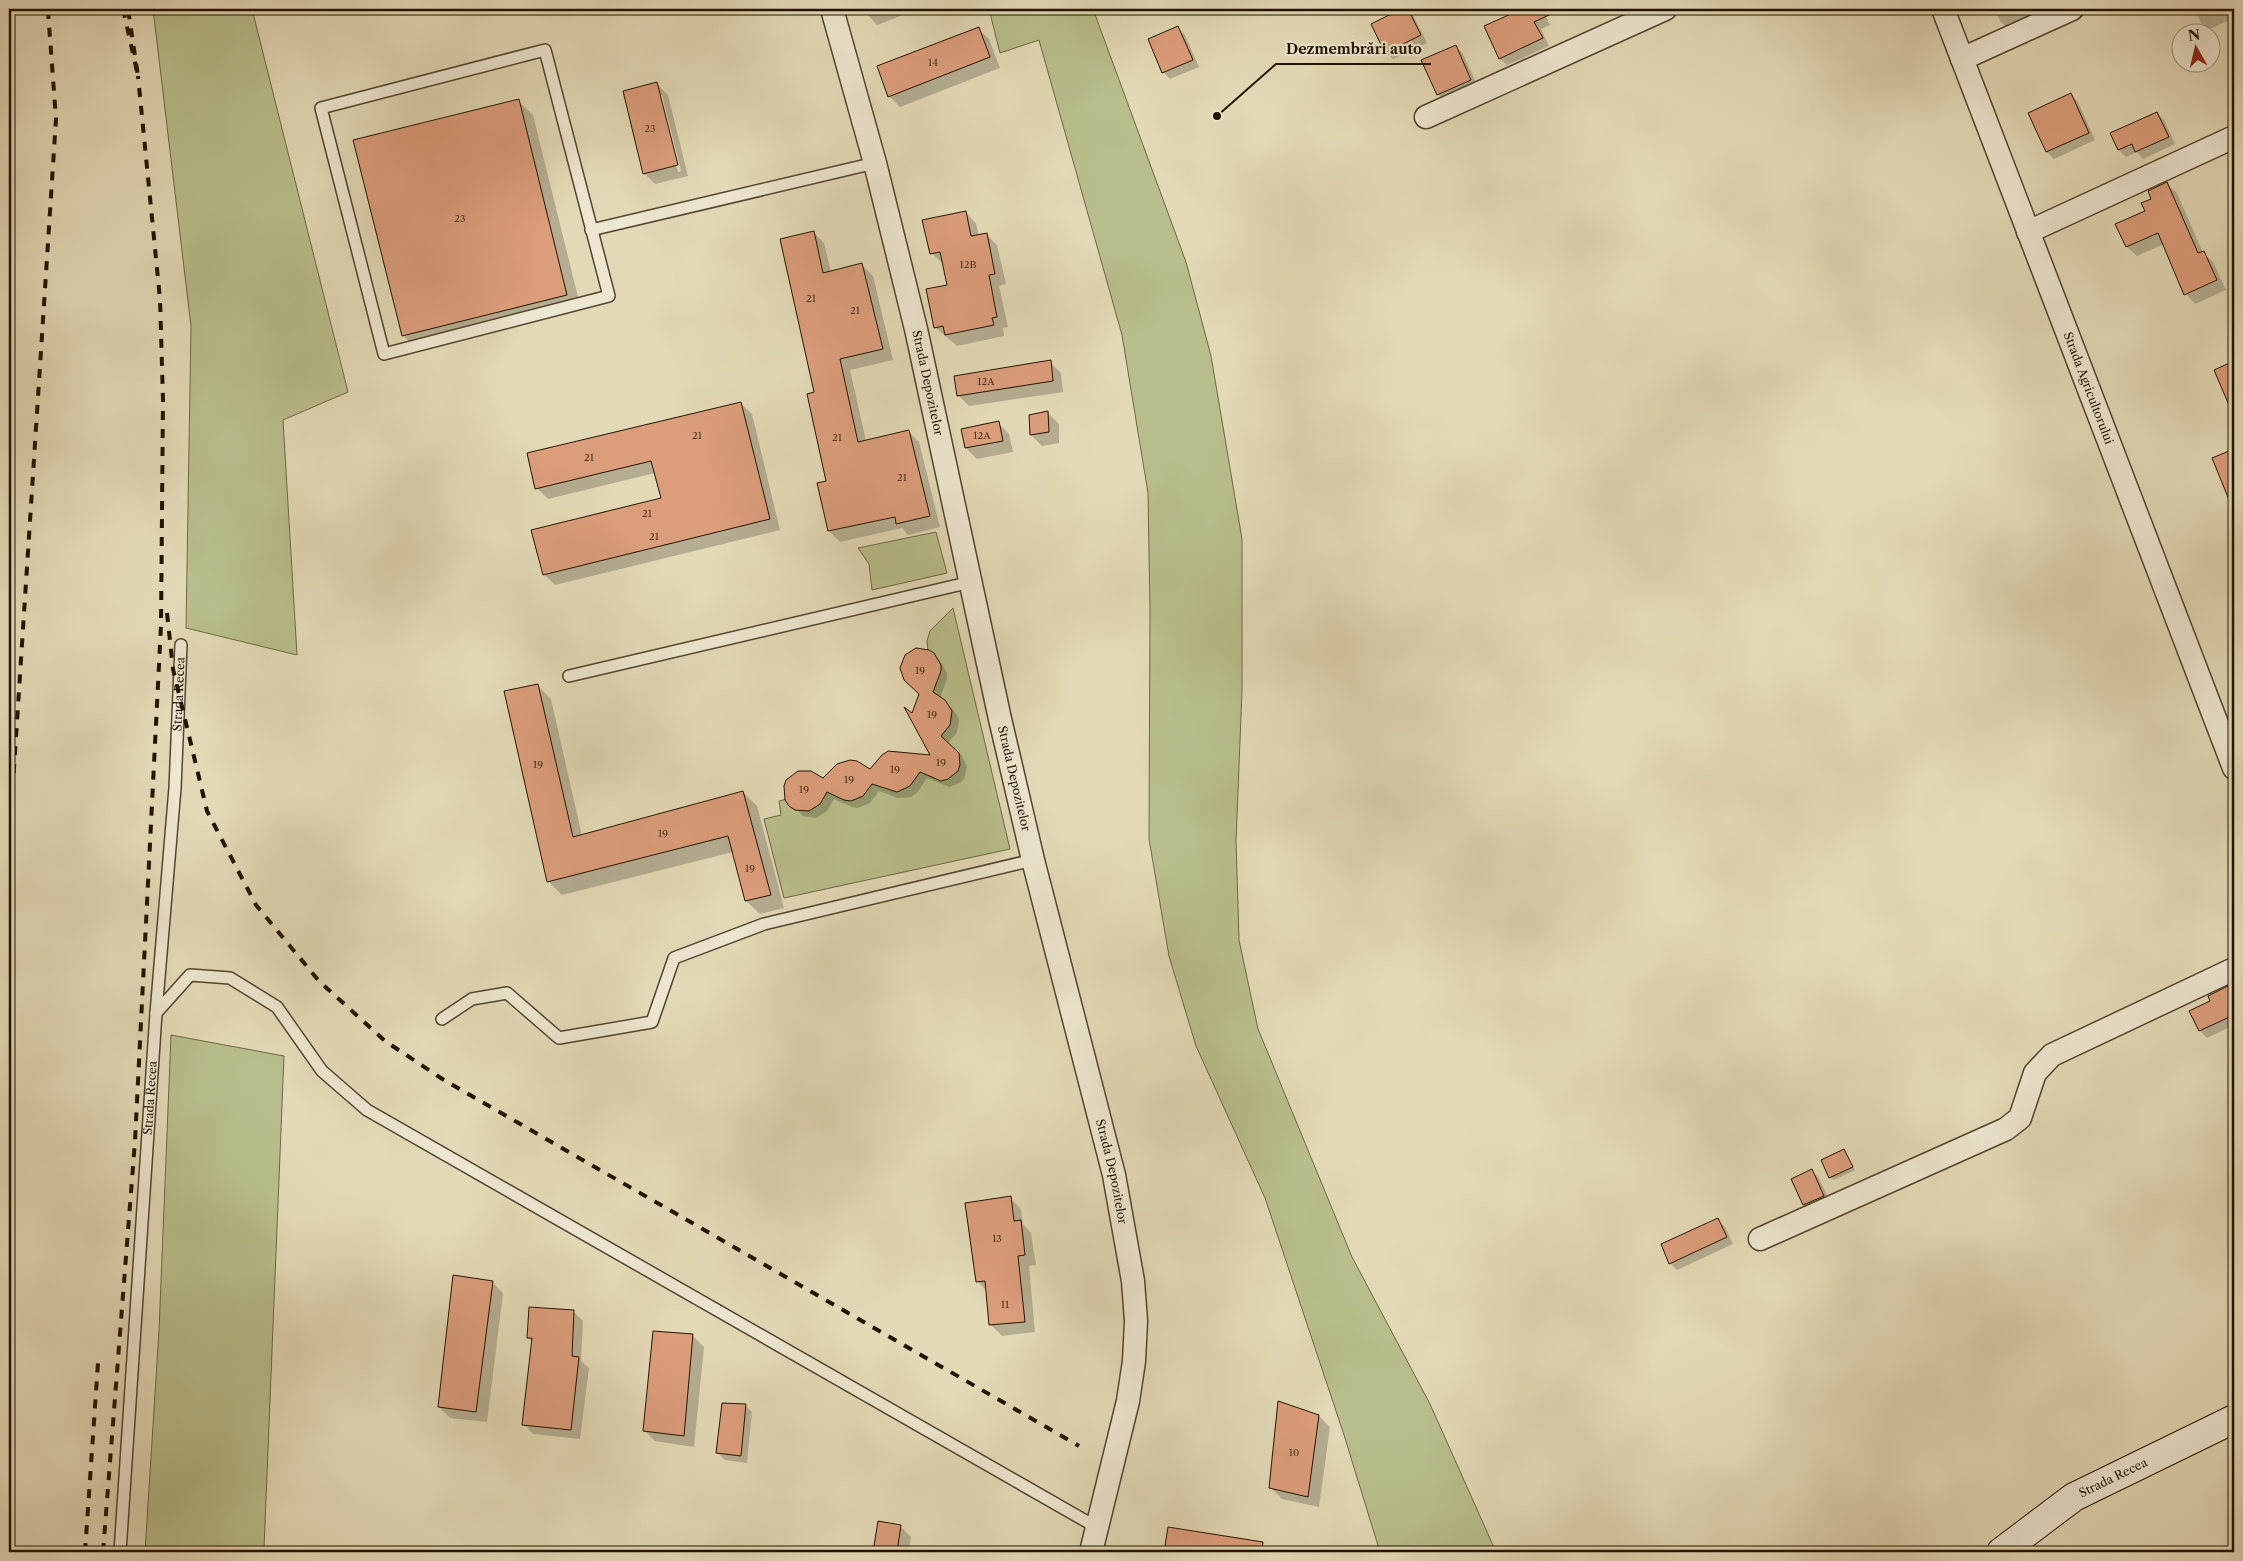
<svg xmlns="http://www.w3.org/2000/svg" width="2243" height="1561" viewBox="0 0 2243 1561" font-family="'Libre Caslon Text',serif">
  <rect width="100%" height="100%" fill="#e3d9b6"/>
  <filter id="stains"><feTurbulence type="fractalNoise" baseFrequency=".004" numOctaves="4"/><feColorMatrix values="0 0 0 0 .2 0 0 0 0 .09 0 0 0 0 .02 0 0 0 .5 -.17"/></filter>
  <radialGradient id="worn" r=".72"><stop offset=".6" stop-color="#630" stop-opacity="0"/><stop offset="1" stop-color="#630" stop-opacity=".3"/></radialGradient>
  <!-- green -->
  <path fill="#b8be8b" stroke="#6c6846" d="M153,9H252L348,392L283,420L297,655L186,628L191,326Z
    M989,9H1093L1186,262L1211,356L1242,539V691L1236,841L1239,940L1258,1029L1352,1257L1430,1404L1496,1552H1380L1344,1435L1265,1198L1196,1046L1169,956L1149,839L1150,610L1148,493L1122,335L1039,40L1000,53Z
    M936,532L947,573L872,590L869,564L858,548Z
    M953,608L1010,849L784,898L764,819L781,815L779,801L939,760L927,641L930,631Z
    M171,1035L284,1056L264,1548L245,1552H145L159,1331Z"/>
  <!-- shadow -->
  <path fill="#0003" fill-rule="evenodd" d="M865,9H919L877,25L867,14Z
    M1404,9H1407L1413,15L1427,43L1393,59L1386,52L1372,24Z
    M1514,9H1542L1550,25L1541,29L1549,46L1507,65L1500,58L1516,13Z
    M1604,9H1620L1609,14Z
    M1994,9H2034L2036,14L2007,28L2000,21Z
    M2195,9H2234V18L2208,30L2201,23Z
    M1178,28L1185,35L1199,67L1170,79L1163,72Z
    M978,29L989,39L1000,68L900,107L889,96Z
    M1456,46L1463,54L1478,87L1445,101L1438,94Z
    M657,84L668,95L688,176L655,184L644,173ZM659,95H662L681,171L678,172Z
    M2071,95L2078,102L2095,140L2054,159L2047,152L2030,113Z
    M518,101L533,115L581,309L418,350L403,335Z
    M2157,113L2164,120L2175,144L2143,159L2137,152L2126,157L2119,150L2112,133Z
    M2167,184L2177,193L2203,253L2213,262L2226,290L2195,304L2186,294L2164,244L2137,256L2127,247L2117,225L2146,212L2152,199Z
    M965,212L976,223L979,236L986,234L997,245L1006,284L999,286L1008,327L1003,328L1004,336L957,346L935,327L948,286L944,264L931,253Z
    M813,232L824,243L831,272L862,265L873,276L893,360L850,370L866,441L908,431L919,442L940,527L908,535L902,528L840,542L829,531L828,482L816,393Z
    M1050,362L1061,373L1063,392L969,406L958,395Z
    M741,404L752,414L780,530L555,585L544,574L662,499L655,473L548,499L537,488Z
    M1048,413L1059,424V443L1042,446L1031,435Z
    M998,423L1009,434L1013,452L977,459L966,448Z
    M2234,450V501L2229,495L2213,459Z
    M910,652L934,654L941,662L947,673V679L940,698L952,708L959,719L957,732L948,743L962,756L967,767L964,779L960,783L949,787L927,778L917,793L911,797L898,798L879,791L870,803L858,808L852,807L834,799L827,811L816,818L803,816L786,799L823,779L933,756L912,714L921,694L901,668L902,662Z
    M537,685L551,699L582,836L743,792L757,806L784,908L760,914L746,901L733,852L562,895L548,881Z
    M2234,985V1025L2207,1038L2200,1031L2212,1002L2210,996Z
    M1844,1151L1855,1170L1834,1180L1830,1177Z
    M1811,1170L1818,1177L1831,1203L1811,1212L1804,1205L1792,1179Z
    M1010,1198L1021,1209L1023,1224L1031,1233L1036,1265L1029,1266L1035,1332L1002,1336L991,1325L987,1291L977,1281Z
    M1718,1220L1725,1227L1733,1244L1677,1270L1670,1263Z
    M492,1282L503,1293L487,1422L450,1418L439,1407Z
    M573,1311L583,1321L581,1361L589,1368L580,1439L533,1434L524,1424L533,1342L528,1338Z
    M654,1332L693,1336L704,1347L694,1447L655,1441L644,1430Z
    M745,1405L752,1412L747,1463L725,1460L718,1453Z
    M1319,1416L1330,1427L1319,1507L1282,1499L1271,1488Z
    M879,1523L900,1526L911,1537L909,1552H874Z
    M1169,1529L1247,1541L1258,1552H1166Z"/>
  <!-- building -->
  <path fill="#dc9d7b" stroke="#211300" d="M1401,9H1408L1421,35L1385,53L1371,24Z
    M1522,9H1562L1534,22L1543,38L1499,59L1484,26Z
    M1178,26L1193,60L1162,73L1148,39Z
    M979,27L990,57L888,97L877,66Z
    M1456,45L1471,80L1437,95L1421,60Z
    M657,82L678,165L643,174L623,91Z
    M2071,93L2089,133L2046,152L2028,113Z
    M519,99L567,295L402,336L353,140Z
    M2157,112L2169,137L2135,152L2132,144L2118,150L2110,133Z
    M2167,182L2198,253L2204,251L2217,280L2184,295L2158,233L2126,247L2115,224L2145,211L2141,203L2151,199L2148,191Z
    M966,211L971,236L987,233L995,274L989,275L997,317L992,318L994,325L945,335L943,326L934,328L926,289L947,285L940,252L930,254L922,220Z
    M814,231L823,273L862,263L883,349L840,359L858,442L909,430L930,516L896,524L895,517L828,531L817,483L826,481L807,394L814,392L780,239Z
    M1051,360L1053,381L957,396L954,376Z
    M2234,361V417L2214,370Z
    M741,402L770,519L543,575L531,530L661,498L651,461L535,489L527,453Z
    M1048,411L1049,432L1030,435L1029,415Z
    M999,421L1003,441L965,448L961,429Z
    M2234,449V512L2212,458Z
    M916,648L929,650L934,653L941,665V671L933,692L945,700L952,711L950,725L941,736L959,753L960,765L958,771L948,779L941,781L920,772L910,786L897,792L872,784L863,796L851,801L844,800L827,792L820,804L809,811L795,810L789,806L785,800L784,786L786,780L798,771H811L823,778L837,764L850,760L857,761L870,769L882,755L888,751L930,755L904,707L912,713L919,694L904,680L900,668L905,655Z
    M538,684L573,837L743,791L771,895L745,901L728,836L547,882L504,691Z
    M2234,983V1015L2199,1031L2189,1011L2210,1001L2208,996Z
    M1844,1149L1853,1167L1829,1178L1821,1160Z
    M1812,1169L1824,1196L1803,1205L1791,1179Z
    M1011,1196L1014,1221L1021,1220L1025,1255L1018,1256L1025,1322L989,1325L985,1281L976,1282L965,1203Z
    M1718,1218L1727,1237L1669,1264L1661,1244Z
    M453,1275L493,1281L476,1412L438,1407Z
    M529,1307L574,1310L572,1356L579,1357L571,1430L522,1425L532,1338H527Z
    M653,1331L693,1334L684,1436L643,1431Z
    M1278,1401L1319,1415L1308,1497L1269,1488Z
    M722,1403L746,1404L741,1456L716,1453Z
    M878,1521L901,1525L897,1552H873Z
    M1168,1527L1263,1542L1262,1552H1164Z"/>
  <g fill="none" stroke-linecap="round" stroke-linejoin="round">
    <defs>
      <g id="service">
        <path d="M545,50L609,296L384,354L321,108Z"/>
        <path d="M591,230L875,163"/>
        <path d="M569,676L971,582"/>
        <path d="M156,1013L190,975L230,978L277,1007L322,1071L367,1110L1098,1528"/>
        <path d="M442,1019L472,999L507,993L559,1038L652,1022L674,958L764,924L1033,860"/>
        <path id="s1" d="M120,1552L156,1013L175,788L181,645"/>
      </g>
      <g id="minor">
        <path id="s2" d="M832,9L875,163L916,329L1000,719L1033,860L1114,1175L1133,1281L1136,1321L1134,1361L1128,1401L1091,1552"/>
        <path id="s3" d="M1943,9L2234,768"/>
        <path d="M1962,59L2072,9"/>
        <path d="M1426,117L1665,9"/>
        <path d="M2028,232L2234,137"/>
        <path d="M1760,1239L2006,1129L2020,1118L2035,1073L2052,1055L2234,969"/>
      </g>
      <g id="secondary">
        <path id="s4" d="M2001,1552L2074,1497L2234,1419"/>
      </g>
    </defs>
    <!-- service casing -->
    <use href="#service" stroke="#52442e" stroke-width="14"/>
    <!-- minor casing -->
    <use href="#minor" stroke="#52442e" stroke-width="25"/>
    <!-- secondary casing -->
    <use href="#secondary" stroke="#211300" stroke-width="30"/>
    <!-- service -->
    <use href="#service" stroke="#ede6d0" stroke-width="11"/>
    <!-- minor -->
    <use href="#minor" stroke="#ede6d0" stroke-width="22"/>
    <!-- secondary -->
    <use href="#secondary" stroke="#ede6d0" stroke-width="28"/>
    <!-- rail -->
    <path stroke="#211300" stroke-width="4" stroke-dasharray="9 9" stroke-linecap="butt" d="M123,9L138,76L128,9
      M167,613L173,669L207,811L256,905L319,981L385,1041L444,1080L1079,1446
      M9,845L56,119L48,11
      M85,1552L98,1363
      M103,1552L135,1141L161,625L163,400L160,299L138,76"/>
  </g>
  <g text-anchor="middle" stroke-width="4.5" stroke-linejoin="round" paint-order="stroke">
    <!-- number labels -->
    <g font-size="10" fill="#50361f">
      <text x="933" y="66">14</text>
      <text x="650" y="132">23</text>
      <text x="460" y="222">23</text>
      <text x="968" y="268">12B</text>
      <text x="811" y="302">21</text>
      <text x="855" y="314">21</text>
      <text x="986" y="385">12A</text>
      <text x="697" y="439">21</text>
      <text x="982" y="439">12A</text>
      <text x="837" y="441">21</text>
      <text x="589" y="461">21</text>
      <text x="902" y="481">21</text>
      <text x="647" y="517">21</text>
      <text x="654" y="540">21</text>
      <text x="920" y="674">19</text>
      <text x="932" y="718">19</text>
      <text x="941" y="766">19</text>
      <text x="538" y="768">19</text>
      <text x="895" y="773">19</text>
      <text x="849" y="783">19</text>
      <text x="804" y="793">19</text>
      <text x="663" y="837">19</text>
      <text x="750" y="872">19</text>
      <text x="997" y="1242">13</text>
      <text x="1005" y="1308">11</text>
      <text x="1294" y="1456">10</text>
    </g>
    <!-- street labels -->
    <g font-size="12" fill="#211300" stroke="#ede6d0">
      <text dy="4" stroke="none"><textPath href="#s2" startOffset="386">Strada Depozitelor</textPath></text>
      <text dy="4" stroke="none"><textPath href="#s3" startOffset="406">Strada Agricultorului</textPath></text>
      <text dy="4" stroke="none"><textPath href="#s1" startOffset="860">Strada Recea</textPath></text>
      <text dy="4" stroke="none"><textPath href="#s2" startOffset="791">Strada Depozitelor</textPath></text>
      <text dy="4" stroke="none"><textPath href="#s1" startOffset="455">Strada Recea</textPath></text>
      <text dy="4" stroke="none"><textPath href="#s2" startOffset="1196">Strada Depozitelor</textPath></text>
      <text dy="4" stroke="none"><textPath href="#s4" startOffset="135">Strada Recea</textPath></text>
    </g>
  </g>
  <!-- callouts -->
  <path fill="none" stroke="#211300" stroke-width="2" d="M1217 116L1276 64H1431"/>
  <circle fill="#211300" stroke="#ede6d0" stroke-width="2" cx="1217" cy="116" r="5"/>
  <g font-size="14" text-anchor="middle" font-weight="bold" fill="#211300" stroke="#ede6d0" stroke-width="4.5" stroke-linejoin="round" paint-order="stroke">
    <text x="1354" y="54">Dezmembrări auto</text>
  </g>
  <!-- margin -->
  <rect width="2243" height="1561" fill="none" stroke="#e3d9b6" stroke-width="30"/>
  <rect x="10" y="10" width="2223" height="1541" fill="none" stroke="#211300" stroke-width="2.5"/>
  <rect x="15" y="15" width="2213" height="1531" fill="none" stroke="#211300"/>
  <!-- north arrow -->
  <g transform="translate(2196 48) rotate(352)"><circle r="24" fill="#ede6d0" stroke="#9b927d"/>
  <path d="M0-4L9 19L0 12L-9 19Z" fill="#8f2418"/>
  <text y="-8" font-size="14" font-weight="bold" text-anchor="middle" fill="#211300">N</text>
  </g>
  <rect width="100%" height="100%" filter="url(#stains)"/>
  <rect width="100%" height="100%" fill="url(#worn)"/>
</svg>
